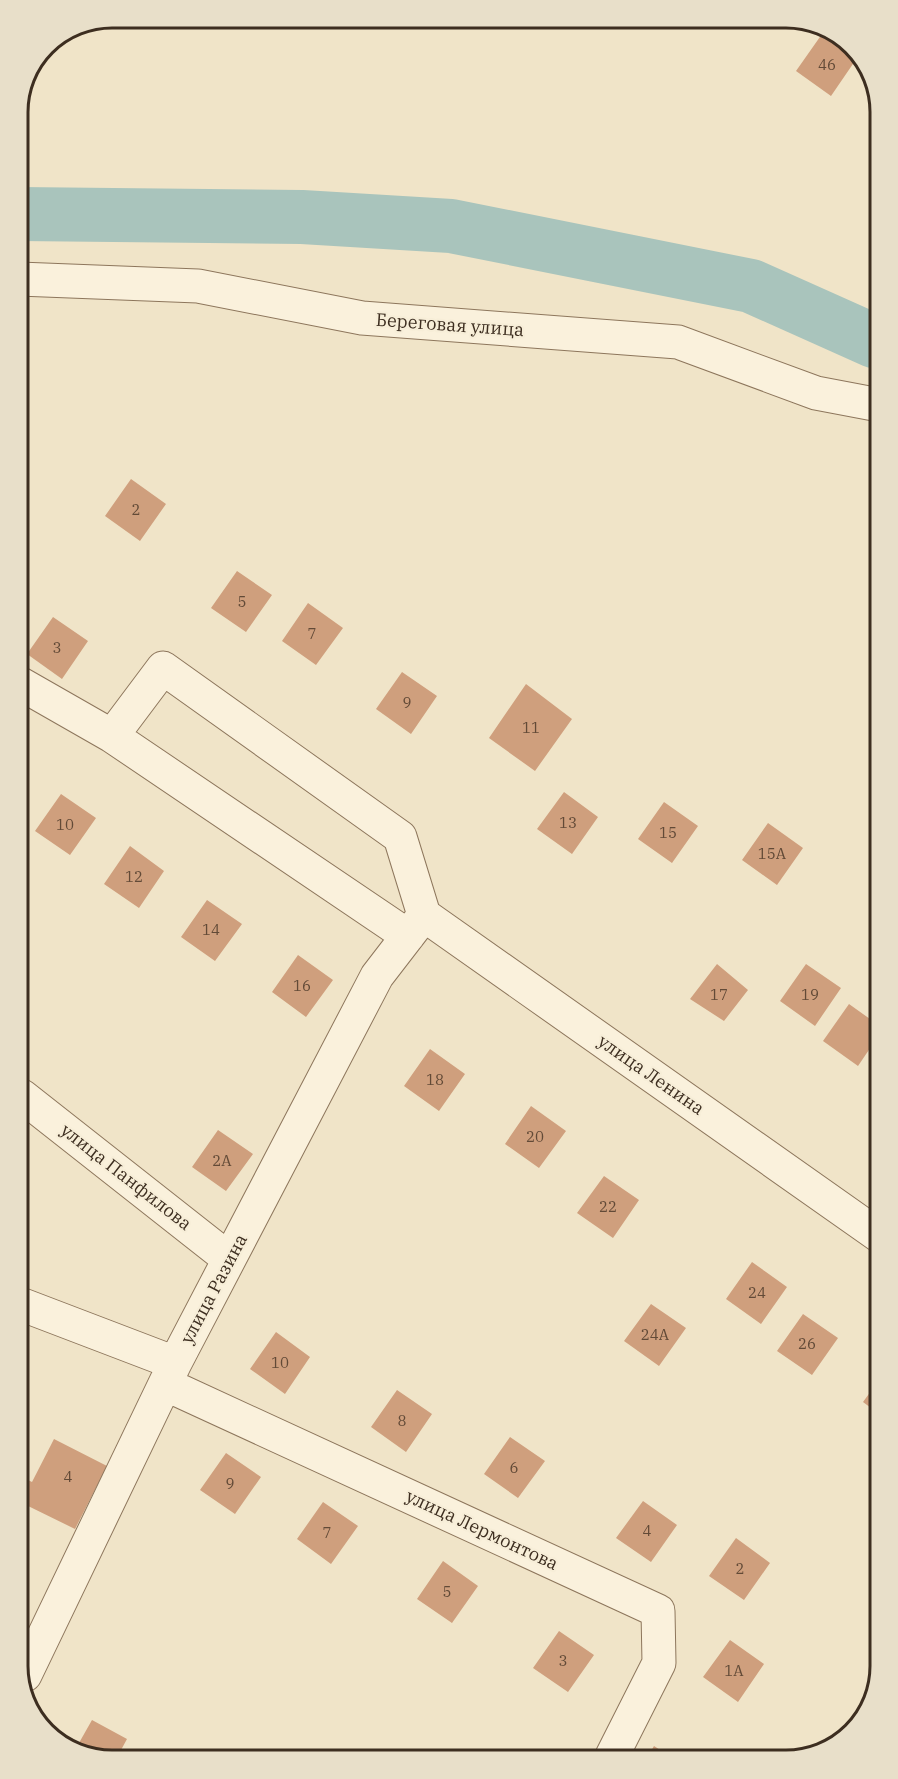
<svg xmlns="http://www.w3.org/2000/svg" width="898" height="1779" viewBox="0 0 898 1779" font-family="'IBM Plex Serif',serif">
  <rect width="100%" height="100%" fill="#f0e4c8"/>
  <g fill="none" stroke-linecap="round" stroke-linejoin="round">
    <!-- river -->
    <path stroke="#a9c4bc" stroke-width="54" d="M19,214L302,217L451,226L751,286L874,341"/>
  </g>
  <!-- building -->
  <path fill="#cf9f7d" d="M822,34L857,58L831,96L796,71Z
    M131,479L166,504L140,541L105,516Z
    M237,571L272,595L246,632L211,608Z
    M308,603L343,628L316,665L282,641Z
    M53,617L88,641L62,679L27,654Z
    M402,672L437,696L411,734L376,709Z
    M526,684L572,719L535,771L489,738Z
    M564,792L598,817L572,854L537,829Z
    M61,794L96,818L70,855L35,831Z
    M664,802L698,826L672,863L638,839Z
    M768,823L803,848L777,885L742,860Z
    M130,846L164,871L139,908L104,884Z
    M207,900L242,924L215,961L181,937Z
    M298,955L333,980L306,1017L272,992Z
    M717,964L748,990L724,1021L690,999Z
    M806,964L841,988L815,1026L780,1001Z
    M849,1004L877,1024V1038L858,1066L823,1041Z
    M430,1049L465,1074L439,1111L404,1086Z
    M531,1106L566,1131L539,1168L505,1144Z
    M218,1130L253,1154L226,1191L192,1167Z
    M604,1176L639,1200L613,1238L577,1213Z
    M752,1262L787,1287L761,1324L726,1299Z
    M651,1304L686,1328L659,1366L624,1341Z
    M803,1314L838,1338L812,1375L777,1351Z
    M276,1332L310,1357L285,1394L250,1369Z
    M879,1380V1414L863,1402Z
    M397,1390L432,1414L406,1452L371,1427Z
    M510,1437L545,1461L518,1498L484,1474Z
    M54,1439L107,1466L75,1529L24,1504V1478L32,1482Z
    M226,1453L261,1477L235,1514L200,1490Z
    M643,1501L677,1525L651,1562L616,1538Z
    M323,1502L358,1526L331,1564L297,1539Z
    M736,1538L770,1563L744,1600L709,1576Z
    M443,1561L478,1586L452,1623L417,1599Z
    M559,1631L594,1655L568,1692L533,1668Z
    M730,1640L764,1664L738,1702L703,1677Z
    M92,1720L127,1739L115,1761H107L75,1750Z
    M654,1746L668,1755L648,1756Z"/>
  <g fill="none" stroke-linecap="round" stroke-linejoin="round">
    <defs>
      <path id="minor" d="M19,279L198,286L362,318L678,342L816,393L874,404
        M21,684L112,736L408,936
        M112,736L163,668L400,837L424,915
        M424,915L878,1235
        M22,1096L229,1259
        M23,1305L175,1363
        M165,1384L658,1611L659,1663L612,1756
        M25,1675L175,1363L377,976L424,915"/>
    </defs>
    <!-- minor casing -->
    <use href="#minor" stroke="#8d765c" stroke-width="35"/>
    <!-- minor -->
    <use href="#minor" stroke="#faf1dc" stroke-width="33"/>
  </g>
  <g text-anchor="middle" stroke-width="4.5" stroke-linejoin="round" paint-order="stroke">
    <!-- number labels -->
    <g font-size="15" fill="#624a37">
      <text x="827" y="70">46</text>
      <text x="136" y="515">2</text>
      <text x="242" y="607">5</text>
      <text x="312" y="639">7</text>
      <text x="57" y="653">3</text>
      <text x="407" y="708">9</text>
      <text x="531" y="733">11</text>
      <text x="568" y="828">13</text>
      <text x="65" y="830">10</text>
      <text x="668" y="838">15</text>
      <text x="772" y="859">15А</text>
      <text x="134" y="882">12</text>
      <text x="211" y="935">14</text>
      <text x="302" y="991">16</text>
      <text x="719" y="1000">17</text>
      <text x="810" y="1000">19</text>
      <text x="435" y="1085">18</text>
      <text x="535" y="1142">20</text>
      <text x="222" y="1166">2А</text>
      <text x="608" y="1212">22</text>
      <text x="757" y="1298">24</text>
      <text x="655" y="1340">24А</text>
      <text x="807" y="1349">26</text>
      <text x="280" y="1368">10</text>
      <text x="402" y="1426">8</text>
      <text x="514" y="1473">6</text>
      <text x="68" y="1482">4</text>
      <text x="230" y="1489">9</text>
      <text x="647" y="1536">4</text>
      <text x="327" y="1538">7</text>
      <text x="740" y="1574">2</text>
      <text x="447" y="1597">5</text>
      <text x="563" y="1666">3</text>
      <text x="734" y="1676">1А</text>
    </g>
    <!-- street labels -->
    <g font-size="18" fill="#3d2e20" stroke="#f7eed8">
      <text transform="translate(450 325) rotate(4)" y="6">Береговая улица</text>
      <text transform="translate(651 1075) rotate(35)" y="6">улица Ленина</text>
      <text transform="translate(126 1177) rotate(38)" y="6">улица Панфилова</text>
      <text transform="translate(214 1289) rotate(-62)" y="6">улица Разина</text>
      <text transform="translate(482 1530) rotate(25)" y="6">улица Лермонтова</text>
    </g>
  </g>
  <!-- crop -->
  <path d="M0 0H898V1779H0ZM112 28H786A84 84 0 0 1 870 112V1666A84 84 0 0 1 786 1750H112A84 84 0 0 1 28 1666V112A84 84 0 0 1 112 28Z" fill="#e8dfc9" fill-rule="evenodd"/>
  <path fill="none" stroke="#3d2e20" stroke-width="3" d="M112 28H786A84 84 0 0 1 870 112V1666A84 84 0 0 1 786 1750H112A84 84 0 0 1 28 1666V112A84 84 0 0 1 112 28Z"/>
</svg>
